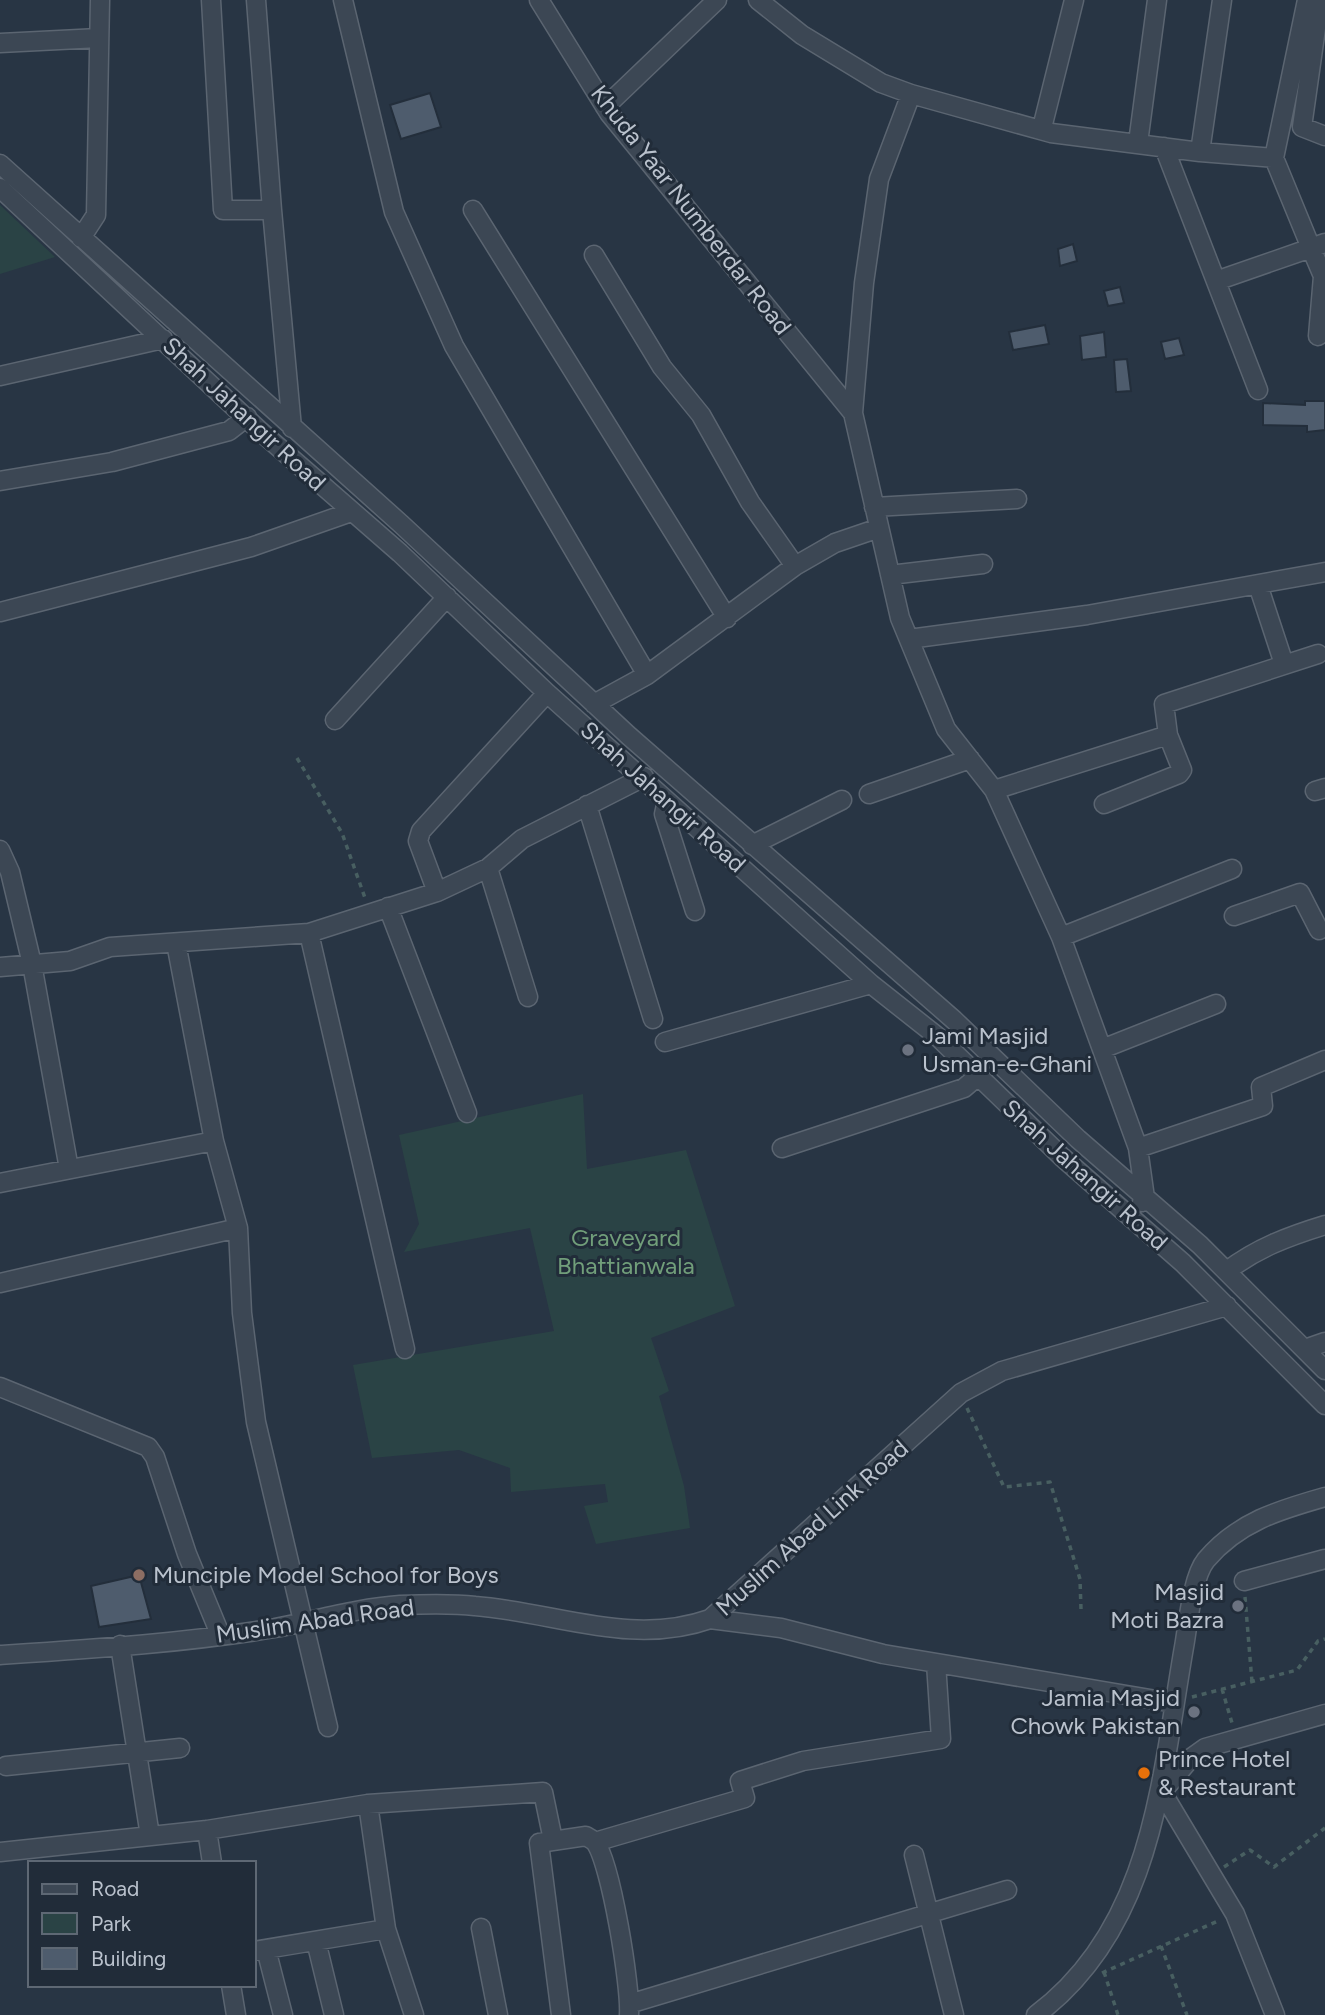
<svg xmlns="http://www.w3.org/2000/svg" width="1325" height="2015" viewBox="0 0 1325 2015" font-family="Figtree,sans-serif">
  <rect width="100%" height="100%" fill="#283544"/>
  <!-- green -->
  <path fill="#2a4345" d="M0,205L55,257L0,274Z
    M583,1094L587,1169L686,1150L735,1306L651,1338L669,1391L659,1396L684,1486L690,1528L596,1544L584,1506L608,1502L605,1484L511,1492L510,1468L459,1450L372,1458L353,1365L554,1331L530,1228L404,1252L419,1224L399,1135Z"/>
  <!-- building -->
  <path fill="#4e5c6d" stroke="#232e3b" stroke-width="2" d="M430,93L441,127L401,139L390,105Z
    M1073,244L1077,261L1060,266L1058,249Z
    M1120,287L1124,303L1108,306L1104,291Z
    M1045,325L1049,344L1013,350L1009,332Z
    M1104,332L1106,357L1082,360L1080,336Z
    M1179,338L1184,355L1165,359L1161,342Z
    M1127,359L1131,391L1116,392L1114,360Z
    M1305,401H1325V430L1307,432V426L1263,425V403L1305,405Z
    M139,1575L151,1619L99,1627L91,1586Z"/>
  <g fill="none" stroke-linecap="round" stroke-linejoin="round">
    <defs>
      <path id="minor" d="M211,0L223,210H272L292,428
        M256,0L272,210
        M343,0L394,212L454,346L647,675
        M539,0L609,113L853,413
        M758,0L802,35L881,83L911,94L1051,133L1200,152L1274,158
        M1307,0L1274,158L1311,248L1325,243
        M1320,0L1302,127L1325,136
        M0,43L99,38
        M911,94L879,179L864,283L853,413L900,618L946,729L994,790L1061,937L1138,1148L1145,1198L1142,1202
        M605,107L717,0
        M1042,128L1074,0
        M1138,143L1157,0
        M1164,147L1258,390
        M1200,152L1222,0
        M0,164L401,524L629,736L954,1020L1078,1139L1200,1245L1325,1370
        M0,188L260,431L400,553L547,693L871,984L938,1037L1062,1157L1183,1263L1325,1405
        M473,210L727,618
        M81,238L96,215L100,0
        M594,255L662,367L701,415L750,502L795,566
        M1216,281L1311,248L1323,276L1318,336
        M0,376L163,339
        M0,481L112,462L229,431L247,417
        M874,507L1017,499
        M890,575L983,564
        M1258,585L1284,664
        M0,612L251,547L351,512
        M909,639L1087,615L1325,572
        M594,704L647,675L795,566L835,543L879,528
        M335,720L447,597
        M994,790L1168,735
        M1315,791L1325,788
        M869,794L970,759
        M667,801L664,814L695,911
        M1104,804L1179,774L1182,770L1168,735L1164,704L1318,654
        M587,805L653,1019
        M752,845L842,800
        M0,850L10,872L32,964L69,1169
        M488,868L528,997
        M437,892L418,841L421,831L547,693
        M388,907L467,1113
        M1234,916L1300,893L1319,930
        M309,933L405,1349
        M1061,937L1232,869
        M0,967L70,961L110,947L309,933L437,892L488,868L522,839L644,777
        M665,1042L871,984
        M1102,1049L1216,1004
        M782,1148L964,1088L978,1076
        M1138,1148L1263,1106L1261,1087L1325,1060
        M0,1183L214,1141L176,943
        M238,1228L242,1313L256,1422L328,1727
        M1227,1271C1257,1248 1289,1236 1325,1225
        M0,1283L238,1228L214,1141
        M1305,1349L1325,1342
        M0,1387L148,1447L155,1457L187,1554L220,1634
        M1244,1581L1325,1559
        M710,1619L781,1628L883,1654L1174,1703
        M120,1645L150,1836
        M0,1655C91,1649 185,1643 275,1628C317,1620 358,1608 400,1605C424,1604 451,1603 475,1606C555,1612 631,1647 710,1619L961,1393L1002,1371L1227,1306
        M6,1766L180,1748
        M1162,1792L1235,1914L1275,2015
        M1162,1792L1191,1758L1205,1748L1325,1714
        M368,1804L386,1929L414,2015
        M207,1830L212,1863
        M595,1842L745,1798L740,1781L803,1761L941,1739L936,1663
        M0,1852L207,1830L368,1804L543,1792L553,1840
        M914,1855L954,2015
        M481,1928L498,2015
        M316,1941L334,2015
        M266,1949L283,2015
        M254,1951L386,1929
        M231,1985L236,2015
        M629,2004L1007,1890
        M561,2015L539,1843L586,1836C589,1838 593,1840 595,1842C611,1863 631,1987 629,2015
        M1036,2015C1153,1928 1161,1779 1184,1647C1188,1625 1192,1577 1206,1560C1238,1522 1279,1510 1325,1497"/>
    </defs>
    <!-- minor casing -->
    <use href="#minor" stroke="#5b6571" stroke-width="21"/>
    <!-- path -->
    <path stroke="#485f61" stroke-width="3.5" stroke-dasharray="5 5" stroke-linecap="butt" d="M297,758L342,833L365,898
      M967,1408L1004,1487L1050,1482L1080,1579L1081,1609
      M1245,1597L1252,1682
      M1222,1689L1232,1723
      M1192,1697L1297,1670L1318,1641L1325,1639
      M1224,1867L1250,1850L1274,1867L1325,1828
      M1161,1946L1187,2015
      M1104,1972L1118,2015
      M1102,1973L1220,1920"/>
    <!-- minor -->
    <use href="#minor" stroke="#3c4754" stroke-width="18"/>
  </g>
  <!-- markers -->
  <g fill="#6b7280" stroke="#212c39" stroke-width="2.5">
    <circle cx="908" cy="1050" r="7"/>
    <circle cx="1238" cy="1606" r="7"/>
    <circle cx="1194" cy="1712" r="7"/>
  </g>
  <circle fill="#8d6e63" stroke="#212c39" stroke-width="2.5" cx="139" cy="1575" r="7"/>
  <circle fill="#e8710a" stroke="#212c39" stroke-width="2.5" cx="1144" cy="1773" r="7"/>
  <g text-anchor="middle" stroke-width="6" stroke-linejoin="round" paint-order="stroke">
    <!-- street labels -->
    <g font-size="24" fill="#bac2cd" stroke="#212c39">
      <text transform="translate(691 210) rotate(52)" y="8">Khuda Yaar Numberdar Road</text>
      <text transform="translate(244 414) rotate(43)" y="8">Shah Jahangir Road</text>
      <text transform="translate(663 797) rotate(42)" y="8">Shah Jahangir Road</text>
      <text transform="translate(1085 1175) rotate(42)" y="8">Shah Jahangir Road</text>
      <text transform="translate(812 1528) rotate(-42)" y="8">Muslim Abad Link Road</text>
      <text transform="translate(315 1621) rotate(-8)" y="8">Muslim Abad Road</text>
    </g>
    <!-- poi labels -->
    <g font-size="24" fill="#bac2cd" stroke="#212c39" text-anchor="start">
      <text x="922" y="1044">Jami Masjid<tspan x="922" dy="28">Usman-e-Ghani</tspan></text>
      <text x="153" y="1583">Munciple Model School for Boys</text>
      <text x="1224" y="1600" text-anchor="end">Masjid<tspan x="1224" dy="28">Moti Bazra</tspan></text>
      <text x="1180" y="1706" text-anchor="end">Jamia Masjid<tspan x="1180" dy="28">Chowk Pakistan</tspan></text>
      <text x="1158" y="1767">Prince Hotel<tspan x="1158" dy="28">&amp; Restaurant</tspan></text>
    </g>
    <!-- park labels -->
    <g font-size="24" fill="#719e7a" stroke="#212c39">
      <text x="626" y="1246">Graveyard<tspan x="626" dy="28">Bhattianwala</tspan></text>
    </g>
  </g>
  <!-- legend -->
  <rect x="28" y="1861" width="228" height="126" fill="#212c39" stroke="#5e6874" stroke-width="2"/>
  <rect x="42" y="1884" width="35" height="10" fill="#3c4754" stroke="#5e6874" stroke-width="2"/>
  <text x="91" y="1896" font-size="21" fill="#bac2cd">Road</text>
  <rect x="42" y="1913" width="35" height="21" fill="#2a4345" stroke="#5e6874" stroke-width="2"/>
  <text x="91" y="1931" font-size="21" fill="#bac2cd">Park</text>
  <rect x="42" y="1948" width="35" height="21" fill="#4e5c6d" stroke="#5e6874" stroke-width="2"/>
  <text x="91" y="1966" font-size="21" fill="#bac2cd">Building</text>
</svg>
